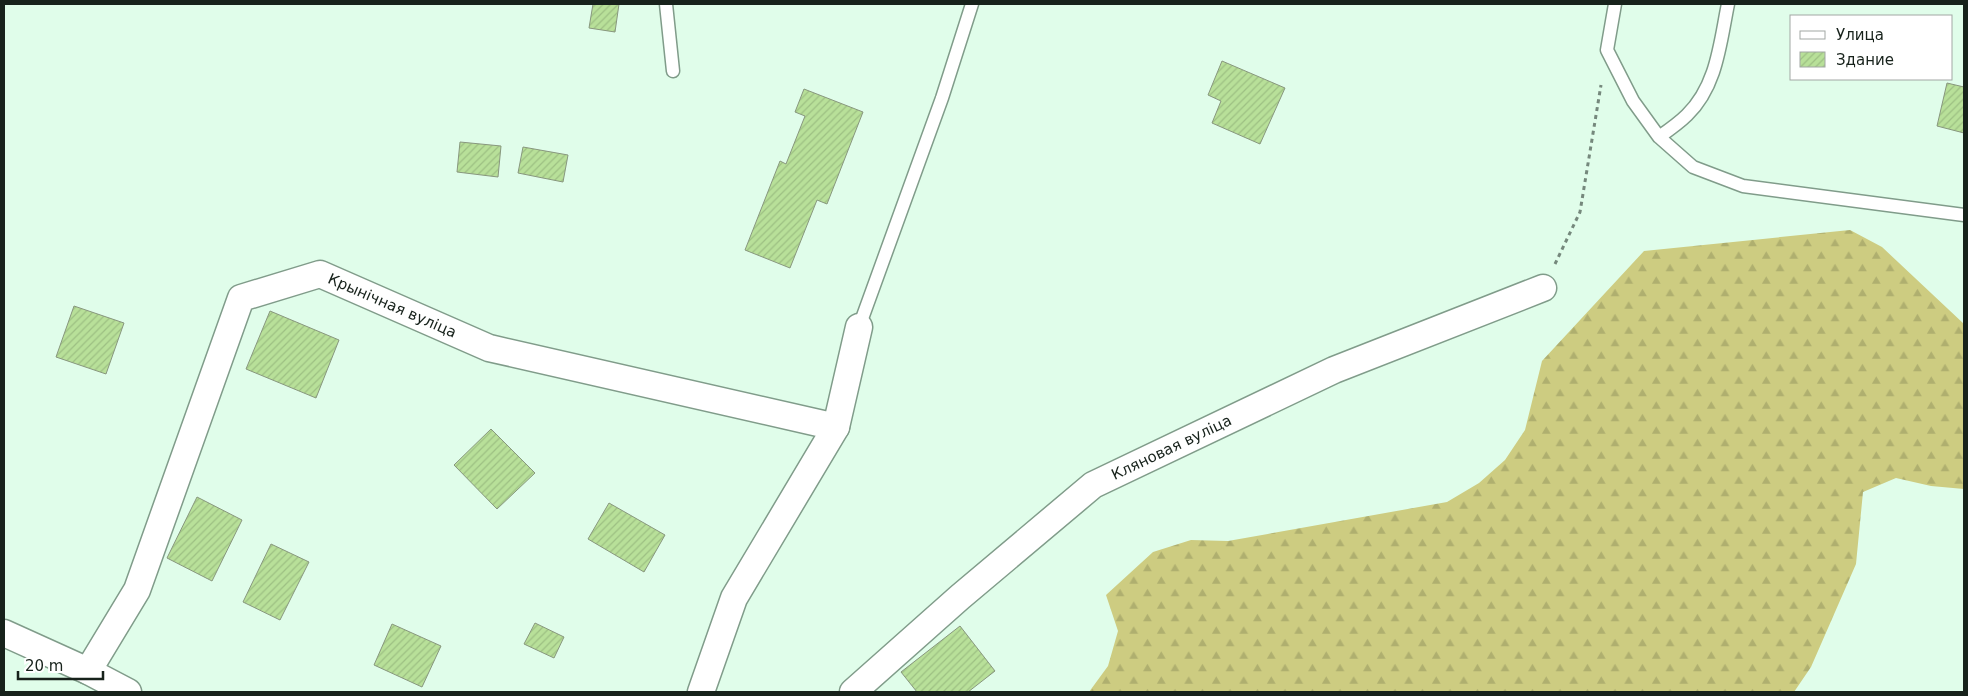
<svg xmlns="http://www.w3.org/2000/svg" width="1968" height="696" viewBox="0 0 1968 696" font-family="'DejaVu Sans',sans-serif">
  <defs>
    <pattern id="forest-firs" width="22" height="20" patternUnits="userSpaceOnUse" patternTransform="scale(1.25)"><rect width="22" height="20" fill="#cdcc81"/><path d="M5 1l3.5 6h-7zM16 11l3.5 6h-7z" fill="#afaf6f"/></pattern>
    <pattern id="building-hatch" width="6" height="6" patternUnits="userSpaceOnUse" patternTransform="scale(1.25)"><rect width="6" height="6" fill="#b8e099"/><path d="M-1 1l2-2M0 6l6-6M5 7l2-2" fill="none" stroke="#9dc083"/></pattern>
  </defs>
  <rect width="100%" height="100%" fill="#e0fdea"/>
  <!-- forest -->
  <path fill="url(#forest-firs)" d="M1850,230L1882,247L1964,324V489L1931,486L1896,478L1863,492L1856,564L1811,667L1794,692H1089L1108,666L1118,631L1106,595L1153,552L1191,540L1228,541L1447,502L1479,483L1505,460L1525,430L1542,361L1644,251Z"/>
  <!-- building -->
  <path fill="url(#building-hatch)" stroke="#88977e" d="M593,4H619L615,32L589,28Z
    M1222,61L1285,88L1260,144L1212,123L1221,101L1208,95Z
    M1947,83L1964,87V133L1937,126Z
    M804,89L863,112L827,204L817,200L790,268L745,250L780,161L786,164L805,116L795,112Z
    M460,142L501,146L498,177L457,172Z
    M523,147L568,155L563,182L518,173Z
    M74,306L124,323L106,374L56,357Z
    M270,311L339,340L316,398L246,369Z
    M491,429L535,473L497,509L454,465Z
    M197,497L242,520L212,581L167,558Z
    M609,503L665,535L644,572L588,539Z
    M271,544L309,562L280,620L243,602Z
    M535,623L564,637L554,658L524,644Z
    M392,624L441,646L422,687L374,665Z
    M960,626L995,671L968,692H917L901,672Z"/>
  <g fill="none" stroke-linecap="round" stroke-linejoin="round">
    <defs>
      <path id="lane" d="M666,4L673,71
        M1615,4L1607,50L1633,101L1659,137L1693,167L1743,186L1964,215
        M1659,137C1669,130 1679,123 1687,115C1717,86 1720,43 1728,4
        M859,327L942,98L972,4"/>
      <g id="street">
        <path d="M4,633L88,671L128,692"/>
        <path id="s1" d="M88,671L137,590L241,298L320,274L489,348L836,427"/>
        <path d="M701,692L734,598L836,427L859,327"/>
        <path id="s2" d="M853,692L960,597L1093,485L1334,370L1543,288"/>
      </g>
    </defs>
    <!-- lane casing -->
    <use href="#lane" stroke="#809c8a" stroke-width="15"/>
    <!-- street casing -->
    <use href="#street" stroke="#809c8a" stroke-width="29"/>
    <!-- path -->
    <path stroke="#75887c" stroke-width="3" stroke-dasharray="4 4" stroke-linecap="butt" d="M1555,264L1580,212L1601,85"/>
    <!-- lane -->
    <use href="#lane" stroke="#fff" stroke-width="12"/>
    <!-- street -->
    <use href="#street" stroke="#fff" stroke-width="26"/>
  </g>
  <g text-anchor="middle" stroke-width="4" stroke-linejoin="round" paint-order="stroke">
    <!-- street labels -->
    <g font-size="15" fill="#17221b" stroke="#fff">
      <text dy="5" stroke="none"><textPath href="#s1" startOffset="566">Крынічная вуліца</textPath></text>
      <text dy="5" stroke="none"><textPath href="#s2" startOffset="404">Кляновая вуліца</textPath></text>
    </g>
  </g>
  <!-- border -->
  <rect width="1968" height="696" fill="none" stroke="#17221b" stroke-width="10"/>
  <!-- legend -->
  <rect x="1790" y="15" width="162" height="65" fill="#ffffff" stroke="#a2a7a4"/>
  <rect x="1800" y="31" width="25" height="8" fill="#ffffff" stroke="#a2a7a4"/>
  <text x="1836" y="40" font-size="15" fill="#17221b">Улица</text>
  <rect x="1800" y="52" width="25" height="15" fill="url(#building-hatch)" stroke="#a2a7a4"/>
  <text x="1836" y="65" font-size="15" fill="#17221b">Здание</text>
  <!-- scale -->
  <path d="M18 671v8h85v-8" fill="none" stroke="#17221b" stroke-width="2.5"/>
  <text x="25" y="671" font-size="15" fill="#17221b" stroke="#ffffff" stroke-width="4" paint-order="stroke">20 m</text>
</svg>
